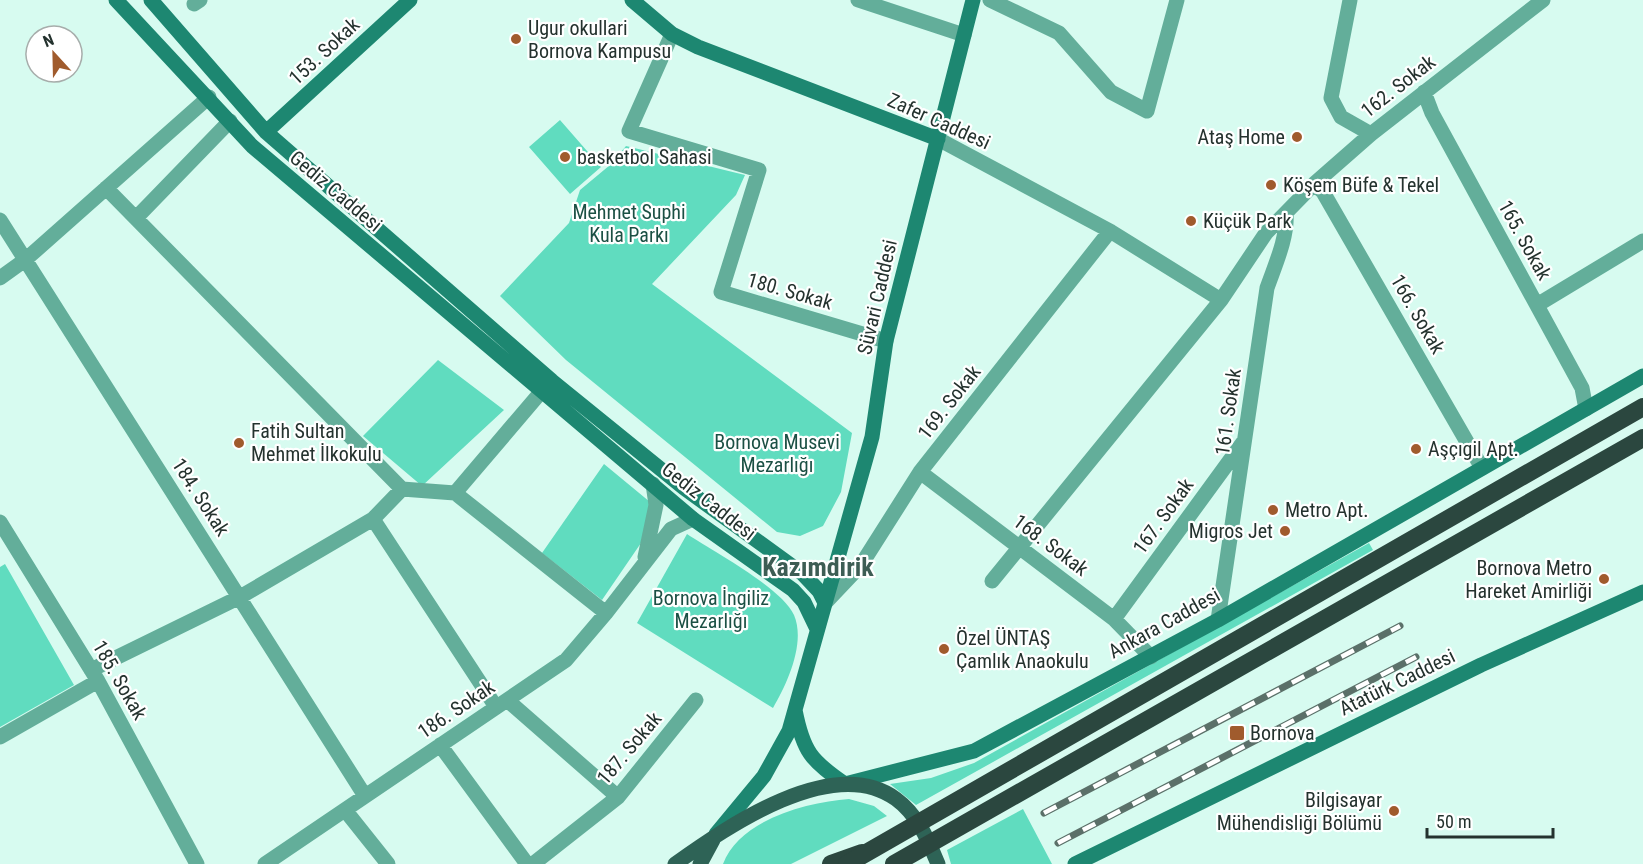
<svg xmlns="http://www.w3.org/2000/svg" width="1643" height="864" viewBox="0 0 1643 864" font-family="'Roboto Condensed',sans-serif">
  <rect width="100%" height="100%" fill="#d7fbf0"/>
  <!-- green -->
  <path fill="#60dcbf" d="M560,120L601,167L570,194L529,147Z
    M626,146L745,175L736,195L652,284L852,433L841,492L823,526L800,536L777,532L566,360L500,296L569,223L580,190L610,165Z
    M438,360L504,410L422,486L363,436Z
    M604,464L650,502L641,543L602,600L542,553Z
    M687,534C713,551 782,588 794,615C806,643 787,684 773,708L637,623Z
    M1369,543L1373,550L916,805L890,784L931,778L974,763Z
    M5,564L74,685L0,727V567Z
    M849,799L874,806L887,816L791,864H723C739,820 807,802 849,799Z
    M1023,809L1052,864H951L947,850Z"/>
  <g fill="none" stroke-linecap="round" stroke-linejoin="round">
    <!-- street -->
    <path stroke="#63ae9a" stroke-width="15" d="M858,0L964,35
      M990,0L1059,33L1111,92L1147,111L1177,0
      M1350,0L1331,98L1341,117L1371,134
      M194,4L200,0
      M672,34L629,131L759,170L721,292L886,341
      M1424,92L1432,113L1582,388L1586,409
      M938,139L1110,231L1221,300
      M1314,184L1323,192L1482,468
      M106,188L402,489L455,493L606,613
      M136,218L230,121
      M0,220L365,796
      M0,278L25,260L209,97
      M1537,305L1643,241
      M920,472L1114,619L1151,657
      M455,493L541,392
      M373,519L496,707
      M0,522L98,681L197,864
      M645,557L656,505L653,484
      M992,581L1221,300L1266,233L1314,184L1371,134L1543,0
      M825,603L861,565L920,472L1110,231
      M1114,619L1244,441
      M1218,620L1267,288C1275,265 1288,237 1286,213
      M91,670L240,597L373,519L402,489
      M507,700L618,797
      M0,737L98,681
      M440,745L527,864
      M345,810L388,864
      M265,864L566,660L606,613L671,529L693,519
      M533,864L618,797L696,700"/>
    <!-- secondary -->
    <path stroke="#1d8771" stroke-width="15" d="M116,0L252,146L693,519L793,590L804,602L817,629
      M151,0L266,132L552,381L684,488L803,574L819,591L825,603
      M632,0L672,34L698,47L938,139
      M266,132L410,0
      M795,710C803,751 811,761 845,784L974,751L1218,620L1643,376
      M716,834L764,776L789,731L872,437L886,341L973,0
      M1075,864L1481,665L1643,592"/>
    <!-- primary -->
    <path stroke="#2e6356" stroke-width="15" d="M675,864C727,827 833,753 896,799C918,815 928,840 938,864
      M700,864L713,840"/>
    <!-- highway -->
    <path stroke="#2b473f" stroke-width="18" d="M831,864L862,853"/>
    <defs>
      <path id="rail" d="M1044,813L1400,626
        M1058,843L1416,657"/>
    </defs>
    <!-- rail casing -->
    <use href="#rail" stroke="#5b7069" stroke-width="7"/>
    <!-- rail -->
    <use href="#rail" stroke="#fff" stroke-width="4.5" stroke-dasharray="14" stroke-linecap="butt"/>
    <!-- highway-bridge -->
    <path stroke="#2b473f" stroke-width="18" d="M847,864L1643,407
      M894,864L1643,438"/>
  </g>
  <!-- markers -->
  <g fill="#a05b2d" stroke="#fff" stroke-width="2">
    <circle cx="516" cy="39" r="6"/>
    <circle cx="1297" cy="137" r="6"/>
    <circle cx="565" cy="157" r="6"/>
    <circle cx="1271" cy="185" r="6"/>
    <circle cx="1191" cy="221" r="6"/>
    <circle cx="239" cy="443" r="6"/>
    <circle cx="1416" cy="449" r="6"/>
    <circle cx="1273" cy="510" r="6"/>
    <circle cx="1285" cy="531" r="6"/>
    <circle cx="1604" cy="579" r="6"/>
    <circle cx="944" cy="649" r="6"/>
    <rect x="1229" y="725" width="16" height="16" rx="3"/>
    <circle cx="1394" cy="811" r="6"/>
  </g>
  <g text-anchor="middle" stroke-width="4.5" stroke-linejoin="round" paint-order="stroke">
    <!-- poi labels -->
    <g font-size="20" fill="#24322e" stroke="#fff" text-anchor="start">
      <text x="528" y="35">Ugur okullari<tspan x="528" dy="23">Bornova Kampusu</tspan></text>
      <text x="1285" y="144" text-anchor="end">Ataş Home</text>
      <text x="577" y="164">basketbol Sahasi</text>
      <text x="1283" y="192">Köşem Büfe &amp; Tekel</text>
      <text x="1203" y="228">Küçük Park</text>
      <text x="251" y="438">Fatih Sultan<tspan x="251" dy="23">Mehmet İlkokulu</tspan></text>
      <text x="1428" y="456">Aşçıgil Apt.</text>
      <text x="1285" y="517">Metro Apt.</text>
      <text x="1273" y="538" text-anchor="end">Migros Jet</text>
      <text x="1592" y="575" text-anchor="end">Bornova Metro<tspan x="1592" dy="23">Hareket Amirliği</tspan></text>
      <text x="956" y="645">Özel ÜNTAŞ<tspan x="956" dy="23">Çamlık Anaokulu</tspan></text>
      <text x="1250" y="740">Bornova</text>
      <text x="1382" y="807" text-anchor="end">Bilgisayar<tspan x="1382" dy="23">Mühendisliği Bölümü</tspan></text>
    </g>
    <!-- street labels -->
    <g font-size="20" fill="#24322e" stroke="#fff">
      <text transform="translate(324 51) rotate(-43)" y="7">153. Sokak</text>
      <text transform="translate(1398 86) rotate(-38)" y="7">162. Sokak</text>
      <text transform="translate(939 121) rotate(24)" y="7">Zafer Caddesi</text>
      <text transform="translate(336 191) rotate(40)" y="7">Gediz Caddesi</text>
      <text transform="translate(1525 240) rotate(61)" y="7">165. Sokak</text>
      <text transform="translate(790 291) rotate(16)" y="7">180. Sokak</text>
      <text transform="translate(877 297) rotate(-77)" y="7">Süvari Caddesi</text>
      <text transform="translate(1418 314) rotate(60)" y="7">166. Sokak</text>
      <text transform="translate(949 402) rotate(-52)" y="7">169. Sokak</text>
      <text transform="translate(1228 412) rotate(-82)" y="7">161. Sokak</text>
      <text transform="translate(201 497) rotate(57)" y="7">184. Sokak</text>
      <text transform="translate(709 501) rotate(38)" y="7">Gediz Caddesi</text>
      <text transform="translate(1163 516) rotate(-54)" y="7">167. Sokak</text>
      <text transform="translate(1051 545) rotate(37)" y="7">168. Sokak</text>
      <text transform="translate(1164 623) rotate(-29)" y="7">Ankara Caddesi</text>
      <text transform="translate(120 680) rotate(60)" y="7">185. Sokak</text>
      <text transform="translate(1397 682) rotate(-26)" y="7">Atatürk Caddesi</text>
      <text transform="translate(456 709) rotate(-34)" y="7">186. Sokak</text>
      <text transform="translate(629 748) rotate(-50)" y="7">187. Sokak</text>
    </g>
    <!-- park labels -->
    <g font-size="20" fill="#1b5044" stroke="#fff">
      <text x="629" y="219">Mehmet Suphi<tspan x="629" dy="23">Kula Parkı</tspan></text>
      <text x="777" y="449">Bornova Musevi<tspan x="777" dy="23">Mezarlığı</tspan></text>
      <text x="711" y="605">Bornova İngiliz<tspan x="711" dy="23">Mezarlığı</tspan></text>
    </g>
    <!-- district labels -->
    <g font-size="26" font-weight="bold" fill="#3d5d54" stroke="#fff">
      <text x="818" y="576">Kazımdirik</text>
    </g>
  </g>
  <!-- north arrow -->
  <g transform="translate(54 54) rotate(338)"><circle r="28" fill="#ffffff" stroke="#a7adab" stroke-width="1.5"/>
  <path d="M0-4.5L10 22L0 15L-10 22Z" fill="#a05b2d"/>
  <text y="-9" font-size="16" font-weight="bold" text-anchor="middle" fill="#24322e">N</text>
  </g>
  <!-- scale -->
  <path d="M1427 828v9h126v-9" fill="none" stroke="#24322e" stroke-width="3"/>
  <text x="1436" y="828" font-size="18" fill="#24322e" stroke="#ffffff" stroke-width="4.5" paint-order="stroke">50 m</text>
</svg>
